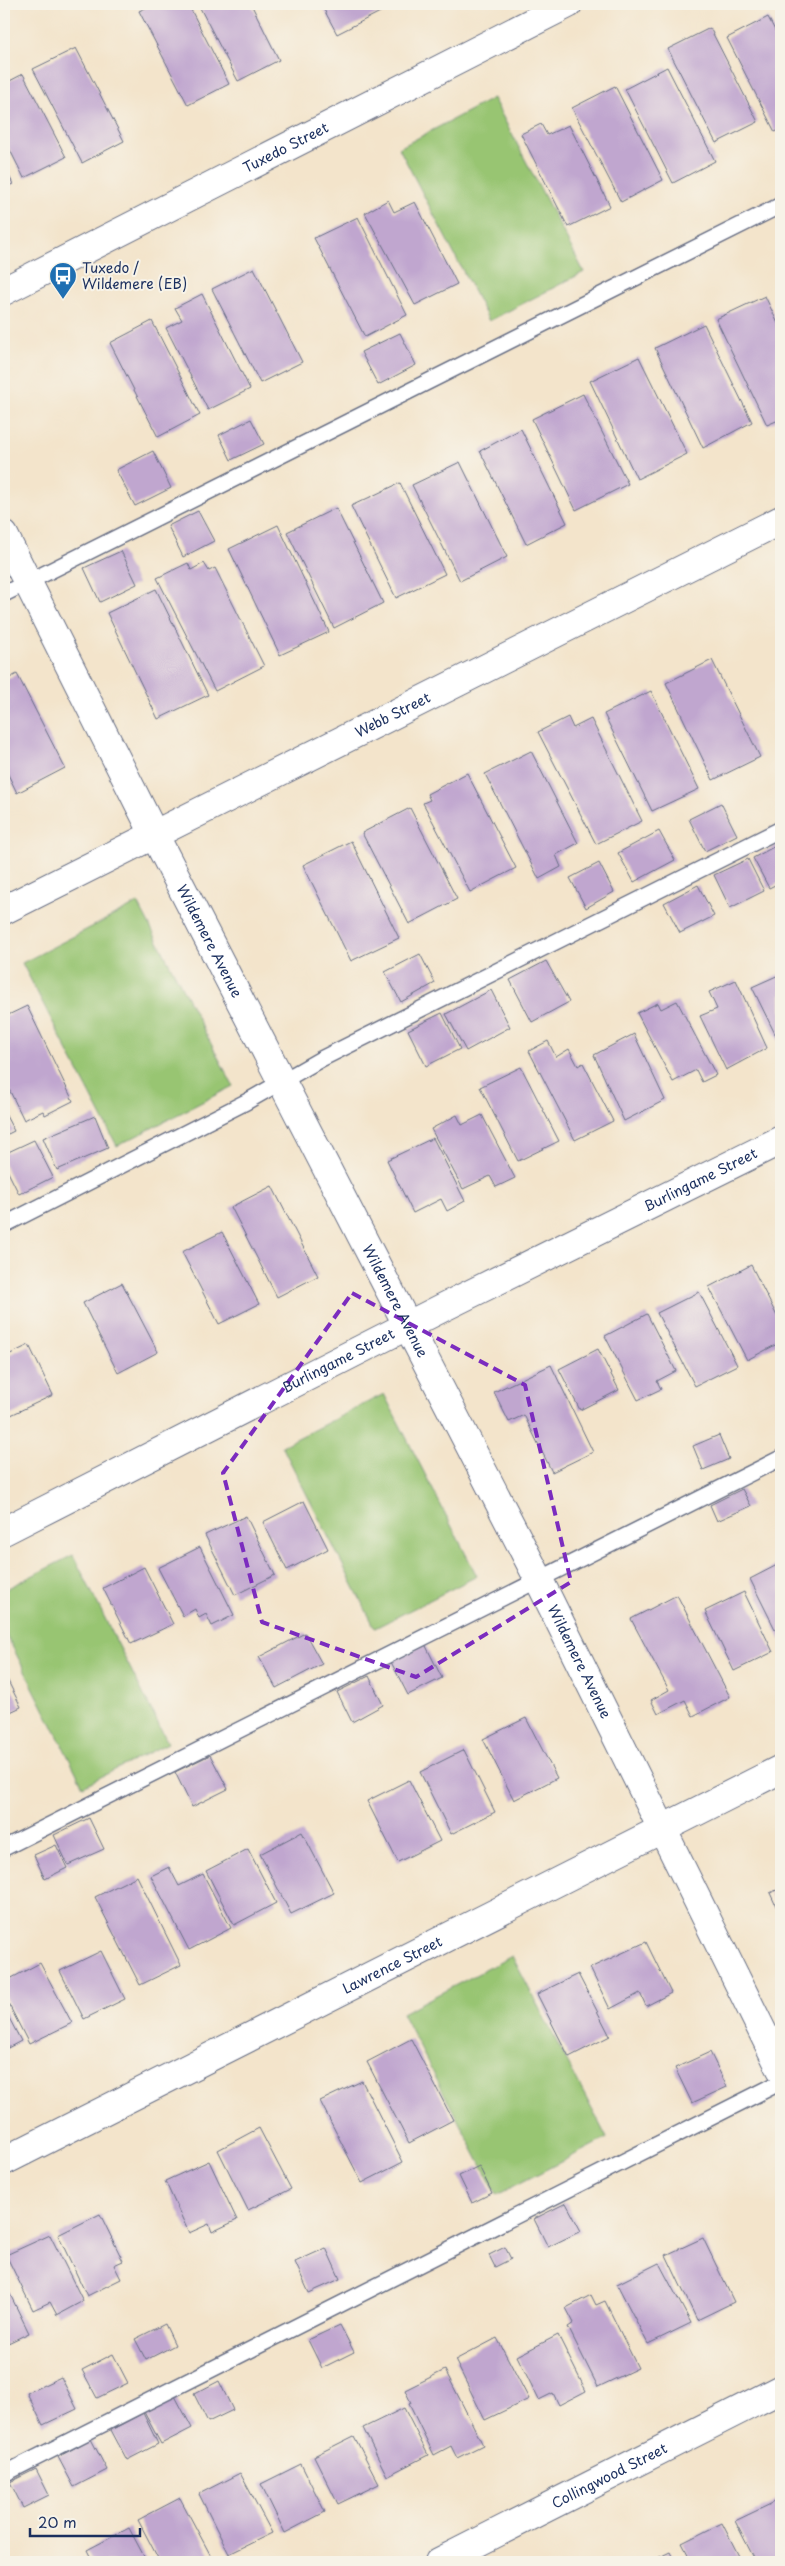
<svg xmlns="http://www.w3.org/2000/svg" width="785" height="2566" viewBox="0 0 785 2566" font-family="'Playpen Sans',sans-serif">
  <rect width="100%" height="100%" fill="#f7f3e8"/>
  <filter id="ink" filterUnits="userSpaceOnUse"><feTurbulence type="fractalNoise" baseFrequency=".02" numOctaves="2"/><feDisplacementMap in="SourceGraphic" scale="10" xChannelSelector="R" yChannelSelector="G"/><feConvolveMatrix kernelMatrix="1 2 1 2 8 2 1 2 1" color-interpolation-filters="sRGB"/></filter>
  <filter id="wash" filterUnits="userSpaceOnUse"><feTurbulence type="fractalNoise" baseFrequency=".0096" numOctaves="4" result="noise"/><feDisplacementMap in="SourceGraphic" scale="20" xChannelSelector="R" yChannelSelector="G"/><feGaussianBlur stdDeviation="1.12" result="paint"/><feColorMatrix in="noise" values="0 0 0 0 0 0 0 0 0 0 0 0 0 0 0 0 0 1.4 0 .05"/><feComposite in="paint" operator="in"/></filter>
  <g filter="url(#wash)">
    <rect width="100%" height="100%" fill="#f3e4cb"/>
    <!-- green -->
    <path fill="#98c572" stroke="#5a7a68" d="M493,98L584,272L489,321L399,148Z
      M138,903L233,1086L117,1146L22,963Z
      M384,1394L477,1576L375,1628L282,1446Z
      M73,1555L168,1743L83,1786L4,1630V1590Z
      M512,1956L607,2138L497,2195L402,2013Z"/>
    <g id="blocks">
      <!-- building -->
      <path fill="#c0a6cf" d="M154,4H188L229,84L188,105L139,11Z
        M198,4H251L279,60L238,81Z
        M321,4H378L382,11L337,34Z
        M768,17L781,42V129L775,132L727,38Z
        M710,28L758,122L716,143L668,49Z
        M76,48L124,141L82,163L33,69Z
        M667,67L715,161L673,183L625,89Z
        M23,74L66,157L24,178L4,138V84Z
        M615,86L663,180L621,202L572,108Z
        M541,124L547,135L569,125L610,206L568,227L521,134Z
        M4,166L13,184L4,188Z
        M388,200L394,212L415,202L457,284L415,305L365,213Z
        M358,217L407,315L365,337L314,238Z
        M254,268L302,362L260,383L212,289Z
        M202,294L250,389L208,410L166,328L182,320L175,308Z
        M765,296L781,330V419L767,425L716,319Z
        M152,321L200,415L158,437L110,343Z
        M704,324L752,422L703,448L655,348Z
        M400,333L416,365L378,385L361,352Z
        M639,357L687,454L637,479L590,381Z
        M583,394L628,484L576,510L532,419Z
        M251,419L264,444L231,460L219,435Z
        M521,429L567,523L526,544L480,451Z
        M153,451L171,488L135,506L116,470Z
        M460,462L507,557L460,581L412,485Z
        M400,483L445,574L396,598L351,506Z
        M336,508L383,603L334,628L287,532Z
        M198,511L214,541L183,557L168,526Z
        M278,525L329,632L280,655L229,549Z
        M121,551L137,584L100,602L84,568Z
        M188,563L191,570L204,563L209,571L215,568L264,666L215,691L157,578Z
        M156,589L208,695L158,719L107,613Z
        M712,660L760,757L713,780L666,683Z
        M17,674L65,768L17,793L4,766V681Z
        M651,691L699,789L652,811L604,714Z
        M568,717L573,728L591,719L642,821L596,844L538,732Z
        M531,751L578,843L556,855L561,867L539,879L485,774Z
        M467,773L516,868L470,892L423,803L430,800L427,794Z
        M721,803L737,835L705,851L689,819Z
        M410,808L457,899L409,924L362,833Z
        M659,831L675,860L634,882L618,853Z
        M351,841L399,938L351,961L303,865Z
        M781,843V882L769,888L753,858Z
        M748,859L764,891L730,908L714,875Z
        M599,863L614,892L586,908L570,878Z
        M698,885L714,916L680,933L664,903Z
        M420,954L435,983L401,1002L385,972Z
        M546,961L569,1002L532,1022L510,980Z
        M781,974V1041L779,1042L752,987Z
        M736,980L767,1048L726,1070L700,1016L717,1009L709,992Z
        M491,990L510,1027L466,1051L446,1014Z
        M677,1001L716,1075L702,1082L696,1070L673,1082L637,1013L658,1003L661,1009Z
        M27,1006L73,1101L45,1115L43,1111L24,1120L4,1079V1017Z
        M442,1013L460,1049L426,1066L408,1030Z
        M634,1034L665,1100L624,1121L594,1055Z
        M548,1041L556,1057L569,1049L578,1066L583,1063L613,1121L575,1140L529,1051Z
        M521,1067L559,1141L518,1161L480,1087Z
        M4,1112L14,1131L4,1136Z
        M457,1115L462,1125L482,1115L515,1178L496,1187L490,1176L463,1189L431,1129Z
        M95,1116L108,1148L57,1170L43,1138Z
        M433,1138L465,1201L447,1211L441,1199L413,1213L387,1160Z
        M34,1140L53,1177L19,1194L4,1164V1154Z
        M272,1186L318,1276L277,1297L231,1207Z
        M222,1232L259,1304L219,1324L182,1252Z
        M751,1265L781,1324V1342L747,1360L709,1287Z
        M122,1283L158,1352L118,1373L83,1303Z
        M699,1292L737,1365L695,1386L657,1313Z
        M647,1314L676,1371L657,1381L661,1389L638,1400L605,1336Z
        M29,1345L53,1395L11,1415L4,1400V1357Z
        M598,1349L619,1390L580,1410L559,1369Z
        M551,1365L593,1452L552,1472L524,1415L509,1422L494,1392Z
        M719,1435L729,1459L703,1470L693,1446Z
        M742,1489L751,1506L717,1521L710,1505Z
        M304,1501L328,1549L287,1570L263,1522Z
        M246,1516L275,1575L235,1595L205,1535Z
        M200,1547L234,1615L212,1626L206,1614L199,1618L195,1609L183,1616L158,1568Z
        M781,1563V1641L750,1579Z
        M144,1567L173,1624L131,1644L103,1588Z
        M744,1592L773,1652L734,1671L705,1611Z
        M677,1595L730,1697L693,1716L685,1700L658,1714L651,1700L669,1690L631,1619Z
        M305,1633L322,1664L276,1688L259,1657Z
        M425,1644L442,1678L408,1695L391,1662Z
        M4,1673L21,1707L4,1715Z
        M369,1676L383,1705L352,1722L337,1692Z
        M526,1718L557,1778L514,1800L483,1739Z
        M464,1750L495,1812L451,1834L420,1772Z
        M210,1755L228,1789L192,1807L175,1772Z
        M409,1780L440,1841L398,1862L367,1801Z
        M89,1818L104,1849L68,1865L54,1835Z
        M302,1832L334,1893L291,1914L260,1854Z
        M56,1845L67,1868L45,1879L34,1855Z
        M248,1849L276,1903L234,1925L206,1871Z
        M169,1867L179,1886L203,1874L231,1928L189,1950L151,1876Z
        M137,1876L181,1965L140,1985L95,1897Z
        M781,1888V1917L770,1893Z
        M646,1942L671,1993L646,2006L640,1993L610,2009L590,1968Z
        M101,1951L125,1999L84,2019L60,1971Z
        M40,1963L72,2023L29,2044L4,1995V1982Z
        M578,1974L610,2036L569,2057L537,1994Z
        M4,2008L21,2041L4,2050Z
        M411,2039L453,2120L409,2143L367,2062Z
        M710,2052L727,2087L692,2103L675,2068Z
        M362,2081L403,2162L362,2183L320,2101Z
        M259,2128L291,2189L248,2210L218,2150Z
        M209,2161L237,2220L212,2232L209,2224L189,2233L165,2181Z
        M479,2166L492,2193L472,2203L459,2176Z
        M566,2203L581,2231L548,2247L534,2219Z
        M100,2214L123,2261L114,2265L121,2279L87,2296L58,2235Z
        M50,2235L83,2301L57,2315L50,2302L33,2310L6,2255Z
        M703,2238L734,2302L697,2320L666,2255Z
        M505,2247L511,2259L495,2267L489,2255Z
        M326,2248L340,2279L309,2293L295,2262Z
        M659,2263L691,2323L648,2344L617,2284Z
        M4,2282L29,2333L4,2345Z
        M591,2295L596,2305L605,2301L638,2368L598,2387L568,2327L574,2323L566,2308Z
        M165,2324L175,2345L146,2360L135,2339Z
        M340,2325L354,2352L322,2368L308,2340Z
        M558,2335L586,2391L559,2405L553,2393L539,2400L517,2356Z
        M497,2338L529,2399L485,2420L455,2360Z
        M113,2354L128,2383L97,2398L82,2370Z
        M445,2370L483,2445L457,2458L451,2446L434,2455L409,2404L411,2403L405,2390Z
        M61,2377L77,2409L43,2425L27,2393Z
        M219,2381L233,2410L208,2422L194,2394Z
        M175,2396L192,2428L161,2444L144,2412Z
        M404,2408L428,2455L387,2476L363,2428Z
        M143,2413L158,2444L127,2460L111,2430Z
        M354,2436L379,2484L338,2504L314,2456Z
        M91,2439L107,2470L74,2487L58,2457Z
        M301,2464L325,2512L285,2533L261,2484Z
        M36,2469L49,2495L23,2508L10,2482Z
        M240,2473L272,2533L229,2554L199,2494Z
        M180,2498L212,2558L205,2562H160L138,2520Z
        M777,2501L781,2509V2562H756L735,2521Z
        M722,2523L742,2562H692L682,2543Z
        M129,2528L147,2562H93L87,2550Z
        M670,2552L675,2562H649Z"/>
    </g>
  </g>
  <g filter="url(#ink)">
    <use href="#blocks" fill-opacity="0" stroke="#676e84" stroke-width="1"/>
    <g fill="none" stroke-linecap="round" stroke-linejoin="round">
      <defs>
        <path id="lane" d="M4,594L781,205
          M4,1225L246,1102L321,1059L781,829
          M4,1848L781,1458
          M4,2474L781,2082"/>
        <g id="street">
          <path id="s1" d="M4,291L568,4"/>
          <path id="s2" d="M4,535L154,834L538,1578L781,2069"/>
          <path id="s3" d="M4,910L781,520"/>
          <path id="s4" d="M4,1531L444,1307L781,1140"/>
          <path id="s5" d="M4,2161L781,1769"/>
          <path id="s6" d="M439,2562L781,2389"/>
        </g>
      </defs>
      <!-- lane casing -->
      <use href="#lane" stroke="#676e84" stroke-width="18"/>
      <!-- street casing -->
      <use href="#street" stroke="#676e84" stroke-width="30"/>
      <!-- lane -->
      <use href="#lane" stroke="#fff" stroke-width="15"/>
      <!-- street -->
      <use href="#street" stroke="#fff" stroke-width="28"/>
    </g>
  </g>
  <!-- marked area -->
  <path fill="none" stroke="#7b2cbf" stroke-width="4" stroke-dasharray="10 6" stroke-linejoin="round" d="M352,1293L525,1385L571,1582L416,1677L262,1622L223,1473Z"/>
  <!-- icons -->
  <defs>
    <symbol id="bus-pin" viewBox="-11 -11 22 30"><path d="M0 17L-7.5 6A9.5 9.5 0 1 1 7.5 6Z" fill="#1f6fb2" stroke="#f7f3e8"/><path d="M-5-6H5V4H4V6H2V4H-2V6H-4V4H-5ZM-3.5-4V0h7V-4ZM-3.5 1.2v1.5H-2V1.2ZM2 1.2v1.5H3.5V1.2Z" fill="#fff"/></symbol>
  </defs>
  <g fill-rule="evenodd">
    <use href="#bus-pin" x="47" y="260" width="32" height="43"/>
  </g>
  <g text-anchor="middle" stroke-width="4" stroke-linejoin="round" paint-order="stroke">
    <!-- street labels -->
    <g font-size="14" fill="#1b2f5e" stroke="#f7f3e8">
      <text dy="5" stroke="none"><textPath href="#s1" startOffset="316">Tuxedo Street</textPath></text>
      <text dy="5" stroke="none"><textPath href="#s3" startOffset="435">Webb Street</textPath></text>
      <text dy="5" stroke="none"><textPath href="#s2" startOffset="455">Wildemere Avenue</textPath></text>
      <text dy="5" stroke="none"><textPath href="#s4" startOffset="780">Burlingame Street</textPath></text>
      <text dy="5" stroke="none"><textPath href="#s2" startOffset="860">Wildemere Avenue</textPath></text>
      <text dy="5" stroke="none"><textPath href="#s4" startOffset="375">Burlingame Street</textPath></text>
      <text dy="5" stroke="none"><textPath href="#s2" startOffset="1265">Wildemere Avenue</textPath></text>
      <text dy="5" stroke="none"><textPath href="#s5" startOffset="435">Lawrence Street</textPath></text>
      <text dy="5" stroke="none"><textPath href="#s6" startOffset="191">Collingwood Street</textPath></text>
    </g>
    <!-- poi labels -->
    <g font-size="14" fill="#1b2f5e" stroke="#f7f3e8" text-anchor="start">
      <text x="82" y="273">Tuxedo /<tspan x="82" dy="16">Wildemere (EB)</tspan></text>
    </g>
  </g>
  <!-- margin -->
  <rect width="785" height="2566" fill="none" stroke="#f7f3e8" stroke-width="20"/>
  <!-- scale -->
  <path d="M30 2528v8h110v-8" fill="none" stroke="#1b2f5e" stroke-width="2.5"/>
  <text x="38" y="2528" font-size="15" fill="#1b2f5e" stroke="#f7f3e8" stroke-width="4" paint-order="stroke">20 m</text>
</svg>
